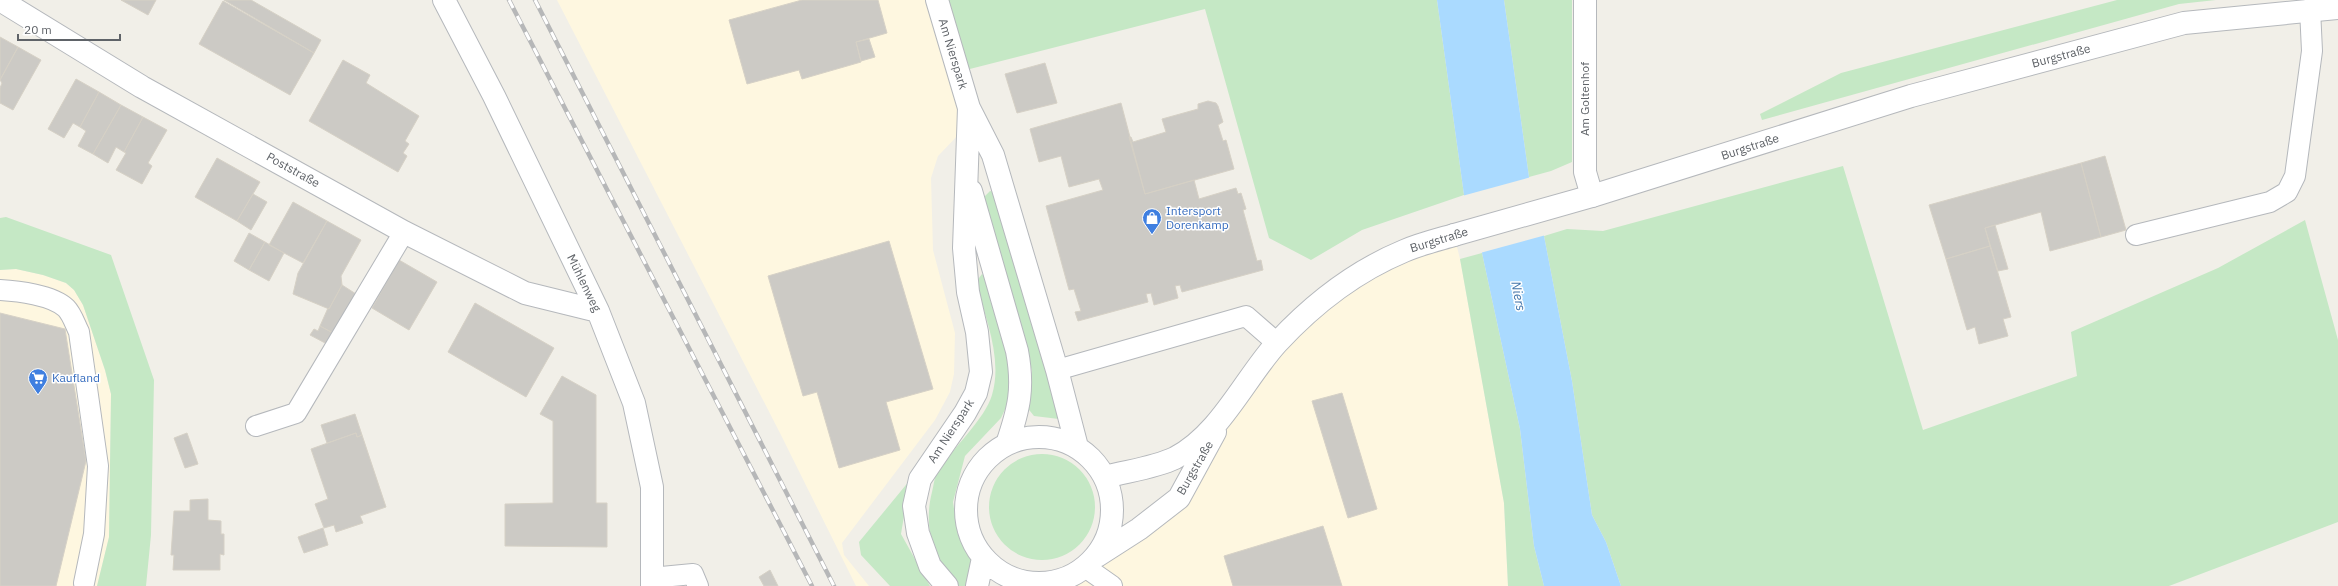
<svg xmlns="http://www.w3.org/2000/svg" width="2338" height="586" viewBox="0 0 2338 586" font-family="'IBM Plex Sans',sans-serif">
  <rect width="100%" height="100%" fill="#f1efe8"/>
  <!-- commercial -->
  <path fill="#fef7e0" d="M557,0H937L964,129L938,156L931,178L933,250L955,333L954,374L950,392L935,420L842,543L844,555L869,586H856L781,435Z
    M1454,235L1460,259L1504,503L1508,586H1065L1071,576L1173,502L1225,413L1315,306Z
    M16,269L43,275L66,283L74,290L83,305L105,370L111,394L109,537L97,586H0V270Z"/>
  <!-- green -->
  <path fill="#c5e8c5" d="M937,0H1437L1464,195L1362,230L1311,260L1269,238L1205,9L958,72Z
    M1504,0H1572V162L1551,171L1529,177Z
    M2117,0H2216L2179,4L1762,120L1760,114L1841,73Z
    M1843,166L1923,430L2077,376L2071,332L2218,268L2305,220L2338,340V522L2169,586H1621L1606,542L1592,515L1572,381L1544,236L1567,229L1603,231Z
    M990,191L998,193L1059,419L1034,416L1026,406L1032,371L984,197Z
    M6,217L111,255L154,380L151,535L146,586H97L109,537L111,394L105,370L83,305L74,290L66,283L43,275L16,269L0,270V218Z
    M1482,253L1520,429L1534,546L1544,586H1508L1504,503L1460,259Z
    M982,274L990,281L1013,365L1014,390L1001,418L965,456L953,502L958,535L973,560L971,586H958C933,558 923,528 932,492C934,485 934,477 938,471C952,449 985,419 992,395C1003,358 985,318 976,282Z
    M989 507a53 53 0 1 1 106 0a53 53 0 1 1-106 0Z
    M910,480L901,534L930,586H890L861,555L859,542Z"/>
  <!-- water -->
  <path fill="#aadaff" d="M1437,0H1504L1529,177L1544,236L1572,381L1592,515L1606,542L1621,586H1544L1534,546L1520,429L1482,253L1464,195Z"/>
  <!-- pier -->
  <path fill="#f1efe8" d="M1531,177L1546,235L1480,253L1462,196Z"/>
  <!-- building -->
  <path fill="#cccac5" stroke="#d6d1c6" d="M121,0H156L148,15Z
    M224,0H251L321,40L314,53Z
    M802,0H878L887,33L856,42L861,62L802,79L799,70L747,84L729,20Z
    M223,1L314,53L290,95L199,44Z
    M0,37L18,47L0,80Z
    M869,39L875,57L861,61L856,42Z
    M18,47L41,60L13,110L0,103V88L2,83L0,80Z
    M343,60L370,75L366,83L419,116L405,141L409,144L403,153L407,156L398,172L309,121Z
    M1045,63L1057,103L1017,113L1005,74Z
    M76,79L99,92L80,127L73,123L64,138L48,129Z
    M99,92L121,105L93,154L78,146L86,131L80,127Z
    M1208,101L1216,103L1218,106L1223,122L1218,125L1223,141L1226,140L1234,169L1145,194L1129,137H1131L1133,142L1166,132L1162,119L1198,109V104Z
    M1121,103L1145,194L1194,180L1199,199L1236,188L1238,194L1241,193L1246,209L1243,210L1257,261L1261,260L1263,270L1182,292L1180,285L1175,286L1178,298L1154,305L1151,293L1146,294L1148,302L1078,321L1075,312L1081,311L1074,289L1069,290L1046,206L1103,190L1099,179L1069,187L1061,156L1039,162L1030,129Z
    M121,105L143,117L124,152L116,147L108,163L93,154Z
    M143,117L167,130L148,163L152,166L142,184L116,170L126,153L124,152Z
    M2105,156L2126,230L2101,237L2081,163Z
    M217,158L260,182L237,221L195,197Z
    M2081,163L2101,237L2050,251L2041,212L1985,228L1990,246L1946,259L1929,205Z
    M253,194L267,202L251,230L237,221Z
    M293,202L327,221L303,263L269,245Z
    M327,221L361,240L341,276L342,285L329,309L293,294L298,273Z
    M1995,225L2008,269L1998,271L1985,228Z
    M249,233L265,242L249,270L234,261Z
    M889,241L933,389L886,402L900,450L839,468L817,392L803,396L768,276Z
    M265,242L284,253L269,281L249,270Z
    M1990,246L2011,317L2003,319L2008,336L1979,344L1975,327L1967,330L1946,259Z
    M399,260L437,282L409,330L372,308Z
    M342,285L356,294L333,333L320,326L328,308L329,309Z
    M475,303L554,348L526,397L448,352Z
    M0,313L65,329L86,461L56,586H0Z
    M320,326L333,333L327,344L310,335L314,329L318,331Z
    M562,376L596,395V503H607V547L505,546V504L553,503V421L540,414Z
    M1342,393L1377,509L1348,518L1312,401Z
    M355,414L362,435L357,437L356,433L327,443L321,425Z
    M187,433L198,464L185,468L174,438Z
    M356,433L357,437L362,435L386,507L360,516L363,523L336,532L334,525L324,528L315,504L328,499L311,449Z
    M208,499V520L221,521V534H224V555L220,554V570H173L174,555H171L174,511H190V500Z
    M1323,526L1342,586H1233L1224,556Z
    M323,528L328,545L304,553L298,537Z
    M770,570L778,586H764L759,577Z"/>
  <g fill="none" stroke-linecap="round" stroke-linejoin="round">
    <defs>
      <path id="service" d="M2136,235L2270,202L2287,192L2295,176L2312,51L2310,9
        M0,290C18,291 52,295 66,308C72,314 75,324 79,332L98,466L94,534L84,583
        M1057,370L1246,316L1277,343
        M256,426L296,413L404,232
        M1085,567L1112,586
        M651,578L693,574L698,586"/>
      <path id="minor" d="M0,0L142,87L404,232L525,293L598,311
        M444,0L494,96L598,311L634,403L652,487V586
        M937,0L969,108L993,155L1057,370L1077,447
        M1585,0V172L1592,196
        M971,191L1017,351C1024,388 1019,409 1007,444
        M966 510a73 73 0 1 1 146 0a73 73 0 1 1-146 0Z
        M1105,477C1127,471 1154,468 1175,458C1220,435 1245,378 1277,343C1313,304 1356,271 1404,251C1420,244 1437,240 1454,235
        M1097,556L1139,529L1179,498L1215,432
        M947,586L930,566L918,533L914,506L920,479L965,413L976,393L981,372L977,332L968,292L964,248L969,108
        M977,586L983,558"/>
      <path id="tertiary" d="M1454,235L1592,196L1911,96L2184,23L2338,8"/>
    </defs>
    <!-- service casing -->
    <use href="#service" stroke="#b5b8bc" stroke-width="22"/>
    <!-- minor casing -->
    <use href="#minor" stroke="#b5b8bc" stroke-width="24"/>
    <!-- tertiary casing -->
    <use href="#tertiary" stroke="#b5b8bc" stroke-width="24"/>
    <!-- service -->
    <use href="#service" stroke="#fff" stroke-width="20"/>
    <!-- minor -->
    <use href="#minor" stroke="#fff" stroke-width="22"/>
    <!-- tertiary -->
    <use href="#tertiary" stroke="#fff" stroke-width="22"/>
    <defs>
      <path id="rail" d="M509,0L812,586
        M535,0L834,586"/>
    </defs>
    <!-- rail casing -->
    <use href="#rail" stroke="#b6b7b8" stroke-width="4.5"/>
    <!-- rail -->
    <use href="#rail" stroke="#fff" stroke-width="3" stroke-dasharray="9" stroke-linecap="butt"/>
  </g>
  <!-- icons -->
  <defs>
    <symbol id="shop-pin" viewBox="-11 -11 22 30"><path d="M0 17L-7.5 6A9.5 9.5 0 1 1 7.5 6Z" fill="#3f7fe0" stroke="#fff"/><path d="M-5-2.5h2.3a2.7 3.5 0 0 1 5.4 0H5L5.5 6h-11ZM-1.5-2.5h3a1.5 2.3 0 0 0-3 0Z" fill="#fff"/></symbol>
    <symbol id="supermarket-pin" viewBox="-11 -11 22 30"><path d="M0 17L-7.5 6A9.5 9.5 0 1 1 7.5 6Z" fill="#3f7fe0" stroke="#fff"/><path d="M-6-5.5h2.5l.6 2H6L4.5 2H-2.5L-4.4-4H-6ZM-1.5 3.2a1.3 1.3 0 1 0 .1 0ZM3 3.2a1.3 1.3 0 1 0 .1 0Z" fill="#fff"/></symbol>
  </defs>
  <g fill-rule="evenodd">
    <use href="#shop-pin" x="1141" y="207" width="22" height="30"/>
    <use href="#supermarket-pin" x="27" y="367" width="22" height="30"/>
  </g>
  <g text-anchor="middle" stroke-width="3" stroke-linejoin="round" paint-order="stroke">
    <!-- street labels -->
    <g font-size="12" fill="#5f6368" stroke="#fff">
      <text transform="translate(953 54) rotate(73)" y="4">Am Nierspark</text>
      <text transform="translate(2061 56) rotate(-15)" y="4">Burgstraße</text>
      <text transform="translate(1585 99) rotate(-90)" y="4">Am Goltenhof</text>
      <text transform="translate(1750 147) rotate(-18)" y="4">Burgstraße</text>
      <text transform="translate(293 170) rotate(29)" y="4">Poststraße</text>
      <text transform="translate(1439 240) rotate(-17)" y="4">Burgstraße</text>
      <text transform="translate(584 283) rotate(64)" y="4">Mühlenweg</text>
      <text transform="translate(951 431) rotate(-57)" y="4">Am Nierspark</text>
      <text transform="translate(1195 468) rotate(-60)" y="4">Burgstraße</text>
    </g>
    <!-- shop labels -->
    <g font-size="12" fill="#366cbe" stroke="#fff" text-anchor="start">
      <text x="1166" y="215">Intersport<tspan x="1166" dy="14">Dorenkamp</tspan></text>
      <text x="52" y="382">Kaufland</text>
    </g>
    <!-- water labels -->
    <g font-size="13" font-style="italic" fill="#4174aa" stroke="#fff">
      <text transform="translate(1519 296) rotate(79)" y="5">Niers</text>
    </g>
  </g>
  <!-- scale -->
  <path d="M18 34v6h102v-6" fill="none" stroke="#5f6368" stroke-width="2"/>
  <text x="24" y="34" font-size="12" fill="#5f6368" stroke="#ffffff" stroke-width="3" paint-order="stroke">20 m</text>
</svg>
